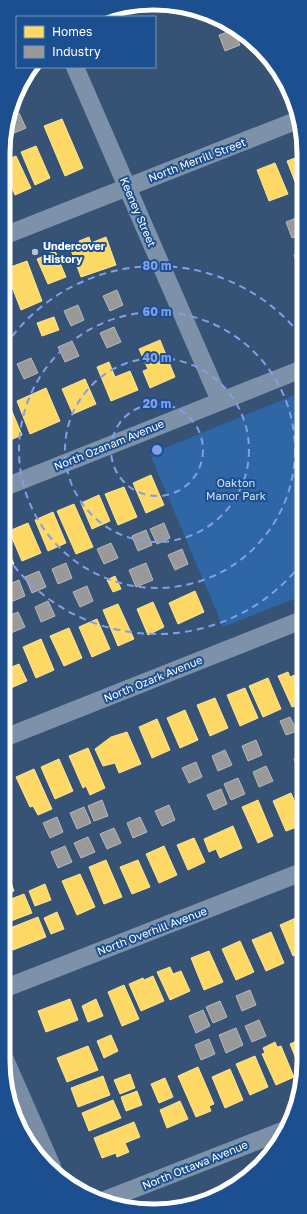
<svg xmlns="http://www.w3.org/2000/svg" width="307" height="1214" viewBox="0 0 307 1214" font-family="'Golos Text',sans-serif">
  <rect width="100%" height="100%" fill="#365274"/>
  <!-- green -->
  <path fill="#2f66a5" d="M302,392V596L223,627L150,454Z"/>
  <!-- homes -->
  <path fill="#ffd966" stroke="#ffe494" d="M31,67H38L39,69L27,74Z
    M62,119L83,168L65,176L44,126Z
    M36,146L50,178L35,185L21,152Z
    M303,155V191L299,192L287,161Z
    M16,156L31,188L15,195L6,173V160Z
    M275,163L288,194L269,201L257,170Z
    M89,237L91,243L106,237L116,265L81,277L71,250L81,246L79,241Z
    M55,251L66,277L48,284L37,259Z
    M27,261L42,301L21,310L5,269Z
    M54,317L59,330L42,336L37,323Z
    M160,340L175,377L150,388L143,371L148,369L139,349Z
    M109,362L115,377L130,371L138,390L111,401L97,367Z
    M85,379L96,404L73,414L62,389Z
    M46,388L60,421L30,434L17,401Z
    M11,409L22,435L6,442L5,412Z
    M151,475L164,505L146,513L133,483Z
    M124,487L137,517L118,525L105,494Z
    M99,495L110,521L92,529L81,503Z
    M74,504L93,547L76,554L57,511Z
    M53,512L66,543L48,551L35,520Z
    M28,523L41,553L22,561L9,531Z
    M5,542L14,564L5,568Z
    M115,576L121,589L113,592L107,580Z
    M195,591L204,612L178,624L169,603Z
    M153,602L164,627L148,635L137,609Z
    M118,604L134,639L118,646L103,610Z
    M97,619L110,649L92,657L79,627Z
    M69,628L82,658L64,666L50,636Z
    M41,639L54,670L36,678L23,647Z
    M19,664L27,681L4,691V670Z
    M288,672L290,677L302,672V703L292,707L278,676Z
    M268,678L281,709L263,717L249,686Z
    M245,688L258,718L240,726L227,695Z
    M215,698L228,728L210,736L197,705Z
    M185,710L198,740L180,748L167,718Z
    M157,719L170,750L152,758L139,727Z
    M127,732L141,764L119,773L115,763L103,766L95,749L111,737Z
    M88,748L105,788L90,795L86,786L83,788L69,756Z
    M59,759L73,791L55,799L41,767Z
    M34,769L52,809L38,815L33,806L30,807L16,777Z
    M302,789V804L296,792Z
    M291,793L302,819V825L286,831L273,801Z
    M258,800L273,836L258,843L242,807Z
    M233,826L242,848L220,858L216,849L209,852L204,839Z
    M194,838L205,862L188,870L177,845Z
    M164,846L177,875L159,883L146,854Z
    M106,860L122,897L104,904L89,867Z
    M138,860L150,887L132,894L120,867Z
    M4,863L14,891L4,895Z
    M80,874L95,907L77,915L62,881Z
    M45,884L51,900L35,906L29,891Z
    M24,894L32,913L3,924V902Z
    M57,912L64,929L51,934L44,918Z
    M38,917L46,937L13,950L5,930Z
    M298,917L301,924V952L293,956L280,925Z
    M271,932L284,963L266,971L252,940Z
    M240,941L254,972L236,980L222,949Z
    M209,951L223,982L204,990L191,958Z
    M170,967L173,974L181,971L190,991L170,1000L157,972Z
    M153,976L164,1001L141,1011L129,984L143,978L144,980Z
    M124,985L139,1019L122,1026L108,992Z
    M70,999L78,1020L46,1032L38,1011Z
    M96,999L103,1016L88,1022L82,1006Z
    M111,1035L118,1051L104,1058L97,1041Z
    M301,1039V1071L290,1044Z
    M275,1042L277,1047L281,1046L294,1077L276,1085L262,1054L265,1053L263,1048Z
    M88,1046L98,1070L67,1082L57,1058Z
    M255,1056L268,1087L250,1095L236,1064Z
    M198,1067L214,1104L209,1106L211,1111L196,1117L178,1076Z
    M230,1069L243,1100L225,1108L212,1077Z
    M130,1074L135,1088L120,1094L114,1080Z
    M103,1076L110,1095L78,1107L71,1088Z
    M165,1078L173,1097L159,1103L151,1084Z
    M137,1091L142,1105L126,1111L121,1097Z
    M113,1100L121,1118L89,1131L82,1113Z
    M180,1101L188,1119L167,1128L160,1110Z
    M134,1122L140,1137L125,1143L129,1152L117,1157L116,1153L102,1158L94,1138Z"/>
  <!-- industry -->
  <path fill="#999" stroke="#b8b8b8" d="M233,30L240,45L225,51L219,35Z
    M19,113L26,128L12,134L7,122L9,117Z
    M301,216L303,234L292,238L286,222Z
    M303,251V269L300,271L294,255Z
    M117,290L123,305L110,311L103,296Z
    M78,305L84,320L71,326L64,311Z
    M114,327L121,342L107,348L100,333Z
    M72,341L79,356L65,362L58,347Z
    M31,358L38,373L24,379L17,364Z
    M164,523L170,538L157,544L150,529Z
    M146,530L152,545L138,551L132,536Z
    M111,543L118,558L104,564L97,549Z
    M182,549L188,564L175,570L168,555Z
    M66,563L72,578L58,584L52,569Z
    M146,563L153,580L136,587L129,570Z
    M39,571L46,587L32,593L25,577Z
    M19,580L25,596L11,602L5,586Z
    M87,586L93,601L80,607L73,592Z
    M48,601L55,616L41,622L35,607Z
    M18,612L25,627L11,633L4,618Z
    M290,717L297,731L286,735L280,721Z
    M256,740L262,755L248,761L242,746Z
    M225,750L232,765L218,771L212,756Z
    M302,755V773L300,774L294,759Z
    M196,762L202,777L189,783L182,768Z
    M266,766L273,781L259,787L253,772Z
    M238,778L245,794L231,800L224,784Z
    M221,789L227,804L214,810L207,795Z
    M102,800L108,816L94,821L88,806Z
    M169,805L175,820L162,826L155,811Z
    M84,807L91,823L77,829L70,813Z
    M57,817L63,832L50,838L43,823Z
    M140,817L147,832L133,838L127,823Z
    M114,828L121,843L107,849L100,834Z
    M88,837L95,852L81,858L74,843Z
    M65,846L72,862L58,868L51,852Z
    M301,969V987L295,972Z
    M250,990L256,1005L242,1011L236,996Z
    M220,1001L227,1017L213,1023L206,1007Z
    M203,1010L210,1026L196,1033L189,1016Z
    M259,1020L266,1036L252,1042L245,1026Z
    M236,1028L243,1045L226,1053L219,1035Z
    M209,1039L215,1054L201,1060L195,1045Z"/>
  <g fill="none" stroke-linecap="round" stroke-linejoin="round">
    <!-- minor -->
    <path stroke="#7d92a8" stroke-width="18" d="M75,67L220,401
      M6,235L298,120
      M5,487L302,369
      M4,738L302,620
      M3,989L302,872
      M105,1200L285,1130"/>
    <!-- secondary -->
    <path stroke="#798da4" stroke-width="22" d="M3,1060L50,1167"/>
  </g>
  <!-- distance rings -->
  <g fill="none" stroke="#839eea" stroke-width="2" stroke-dasharray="7 5">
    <circle cx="157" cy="450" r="46"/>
    <circle cx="157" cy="450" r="92"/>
    <circle cx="157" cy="450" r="138"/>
    <path d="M302 563A184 184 0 0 1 5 554M5 346A184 184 0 0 1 302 337"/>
  </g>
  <!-- markers -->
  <circle fill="#b9c2ce" stroke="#1b4f8f" stroke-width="1.5" cx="35" cy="252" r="4"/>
  <g text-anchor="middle" stroke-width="4" stroke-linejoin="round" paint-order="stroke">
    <!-- street labels -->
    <g font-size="11" fill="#fff" stroke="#1b4f8f">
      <text transform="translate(197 160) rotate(-21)" y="4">North Merrill Street</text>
      <text transform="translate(138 212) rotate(67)" y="4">Keeney Street</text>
      <text transform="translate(109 445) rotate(-22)" y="4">North Ozanam Avenue</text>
      <text transform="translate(153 679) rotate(-22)" y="4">North Ozark Avenue</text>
      <text transform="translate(152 931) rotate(-21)" y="4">North Overhill Avenue</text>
      <text transform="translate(195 1165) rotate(-22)" y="4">North Ottawa Avenue</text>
    </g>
    <!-- poi labels -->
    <g font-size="11" font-weight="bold" fill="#fff" stroke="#1b4f8f" text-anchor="start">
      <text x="43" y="250">Undercover<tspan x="43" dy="13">History</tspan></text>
    </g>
    <!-- park labels -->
    <g font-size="11" fill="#cfe3fa" stroke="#1b4f8f">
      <text x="236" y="487">Oakton<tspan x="236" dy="13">Manor Park</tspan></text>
    </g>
  </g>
  <!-- crop -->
  <path d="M0 0H307V1214H0ZM153 10H154A143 143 0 0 1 297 153V1061A143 143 0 0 1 154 1204H153A143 143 0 0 1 10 1061V153A143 143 0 0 1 153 10Z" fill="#1b4f8f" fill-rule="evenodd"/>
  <path fill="none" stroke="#fff" stroke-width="5" d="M153 10H154A143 143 0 0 1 297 153V1061A143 143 0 0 1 154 1204H153A143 143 0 0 1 10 1061V153A143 143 0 0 1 153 10Z"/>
  <circle cx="157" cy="450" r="6" fill="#839eea" stroke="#1b4f8f" stroke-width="2"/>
  <g font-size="12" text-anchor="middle" font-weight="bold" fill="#839eea" stroke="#1b4f8f" stroke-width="4" stroke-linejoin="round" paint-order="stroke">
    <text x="157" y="270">80 m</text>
    <text x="157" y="316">60 m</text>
    <text x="157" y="362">40 m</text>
    <text x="157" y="408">20 m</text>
  </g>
  <!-- legend -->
  <rect x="16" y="16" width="140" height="52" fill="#1b4f8f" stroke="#7695bc"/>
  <rect x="24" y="26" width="20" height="12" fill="#ffd966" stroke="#7695bc"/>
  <text x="52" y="36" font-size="12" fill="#ffffff">Homes</text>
  <rect x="24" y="46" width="20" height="12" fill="#999999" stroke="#7695bc"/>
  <text x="52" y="56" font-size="12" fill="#ffffff">Industry</text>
</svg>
